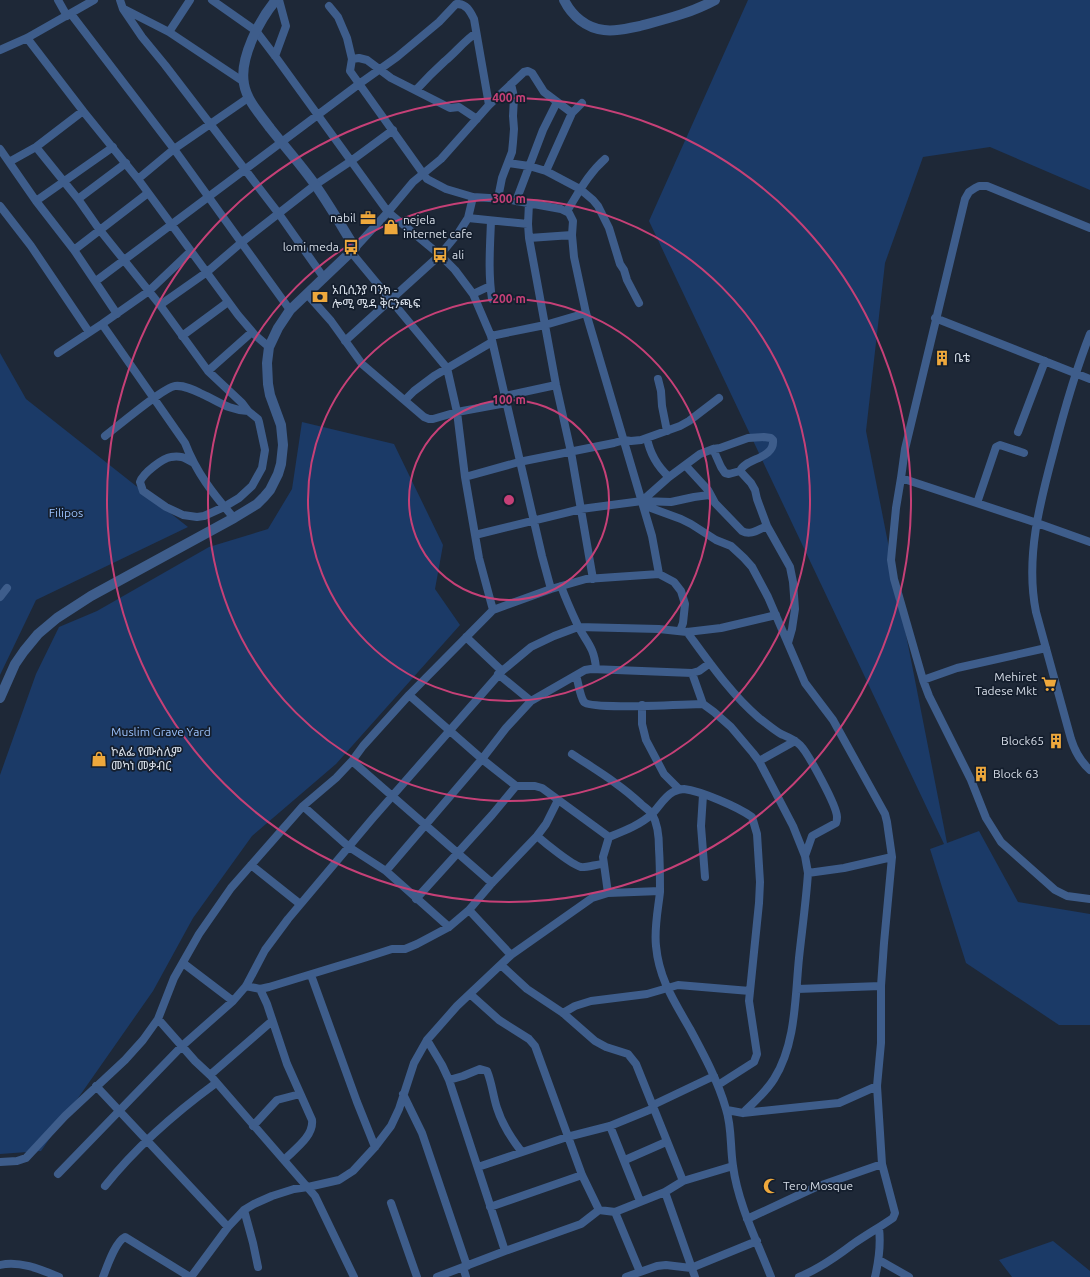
<svg xmlns="http://www.w3.org/2000/svg" width="1090" height="1277" viewBox="0 0 1090 1277" font-family="Ubuntu,'Noto Sans Ethiopic',sans-serif">
  <rect width="100%" height="100%" fill="#1e2837"/>
  <!-- green -->
  <path fill="#1b3a67" d="M748,0H1090V190L990,147L923,157L885,263L866,431L947,843L979,831L1018,902L1090,914V1025H1059L966,963L930,849L944,844L649,221Z
    M0,353L26,399L188,527L36,600L0,675Z
    M302,422L394,444L443,545L435,589L460,625L336,764L252,836L193,918L153,991L41,1151L0,1154V775L36,674L59,627L97,611L209,547L268,529L292,489Z
    M1053,1241L1090,1271V1277H1012L999,1260Z"/>
  <g fill="none" stroke-linecap="round" stroke-linejoin="round">
    <!-- minor -->
    <path stroke="#3e5d8b" stroke-width="8" d="M58,0L67,16
      M120,0L123,9L142,37L165,65L279,214L324,278
      M212,0L256,31L275,56L388,212L440,255L455,270L473,294L491,336L542,556L551,589
      M329,6L338,17L347,38L352,59L350,71L427,179L446,189L473,197L505,199L561,209L569,213L573,221L572,235L574,257L586,313L652,536L659,574
      M124,9L169,32L244,82
      M71,14L174,149L290,310
      M169,32L190,0
      M27,38L83,111L138,179L238,315L255,335L269,347
      M0,50L27,38L94,0
      M275,56L286,26L279,0
      M352,59L359,58L367,60L391,78L450,108L459,107L477,119
      M416,90C426,79 434,71 445,61C456,52 464,41 476,33
      M36,147L78,199L99,229L160,305L208,371L242,403L248,411L258,419L259,422L265,450L262,468L252,486L239,498L224,507L204,516L197,517L183,515L166,507L143,491L140,482C143,473 163,458 171,457C180,455 185,458 192,462
      M0,149L36,201L74,250L117,314
      M9,162L36,147L83,111
      M508,163L529,166L546,171L580,189L593,200L598,206L609,228L620,264L624,270L627,280L639,303
      M546,171L572,113L582,103
      M138,179L174,149L248,98
      M498,198L502,178L512,152L513,142L514,129L513,116L514,97L511,84
      M78,199L126,163
      M36,201L113,147
      M516,201L543,130L557,102
      M0,206L31,246L89,332
      M567,211C579,192 588,174 605,159
      M468,218L528,224
      M491,221C490,247 488,273 492,299
      M1090,228L987,186H979L975,188L969,192L965,199L905,449L901,478L896,508L891,560L894,579L923,680L929,696L971,780L986,818L1001,842L1055,890L1067,896L1090,899
      M572,235L529,238L556,385L571,452L593,579
      M529,238L528,224L529,203
      M355,248L388,212L413,182L441,159L489,105L524,72L528,71L532,73L544,92L572,113
      M74,250L148,193
      M351,252L447,368L457,412L465,477L479,558L493,610
      M96,281L359,84L397,57L439,22L456,4C466,3 470,11 474,19L489,105
      M307,294L331,321L362,364L424,417L429,419H433L457,412L506,403
      M473,294L490,286
      M160,305L207,272L242,242L315,185L351,161L393,130
      M935,318L1090,379
      M102,324L185,443C196,472 213,494 234,518
      M1090,334C1075,372 1064,411 1054,450C1040,502 1025,558 1036,612L1071,739C1075,752 1080,761 1090,770
      M182,336L228,302
      M491,336L545,325L586,313
      M345,341L440,255L459,232L468,218L473,197
      M58,353L102,324L149,291L191,251
      M208,371L252,332
      M658,379L661,391L662,406L667,431
      M505,396L556,385
      M405,400L414,391L434,376L492,342
      M1018,432L1045,361
      M105,436C117,427 164,387 175,386C184,385 194,390 202,394C218,401 228,410 248,411
      M647,438C650,454 657,466 669,477
      M686,466L708,490L715,503L742,531C751,536 759,529 767,526
      M740,471L751,483L755,490L757,499L767,526L790,567L793,582L795,609L792,629L788,643
      M465,477L519,462L614,443L624,440L631,441L641,440L680,426L689,421L719,398
      M901,478L1037,523L1090,542
      M642,501L651,508L681,519L691,524L716,540L731,546L744,558L752,567L768,597L805,683L833,720L885,814L887,822L892,857L884,943L881,986V1043L877,1086L882,1164L895,1213L893,1218C880,1227 866,1235 853,1244C836,1257 819,1269 799,1277
      M642,501L669,477L700,454L713,449L720,448L748,438L764,437L771,438L773,440C775,459 745,458 740,471L729,474L725,473L721,467L713,449
      M977,503L996,447L1000,445L1024,453
      M475,535L581,509L642,501L671,502L694,497L709,495
      M561,586C566,600 572,613 578,626C587,643 594,647 596,668
      M0,597L7,588
      M687,632C709,662 731,694 759,718C766,723 774,730 781,734C788,737 794,739 800,745C808,753 837,806 837,817C837,819 837,821 836,823L812,836L805,856
      M466,637L502,671
      M692,673L703,704L714,712L731,727L753,753L759,761L793,826L805,856L808,873C806,902 802,930 799,958C795,998 796,1044 774,1079C766,1092 754,1102 743,1113
      M498,674L531,701
      M576,675C578,681 580,697 584,702C591,710 686,704 703,704
      M923,680L957,668L1046,648
      M409,695L482,759L516,786H535L542,788L609,837
      M642,705V724L646,740L664,774L679,789
      M572,754C596,770 620,784 641,804C644,807 649,810 652,814C658,824 659,839 659,849C660,863 660,878 660,892C658,910 654,928 656,946C659,979 674,1001 690,1029C704,1055 718,1081 726,1109C732,1127 730,1147 733,1166C738,1204 757,1241 771,1277
      M352,761L492,883
      M759,761L795,741
      M703,795L701,826L705,877
      M303,806L349,847L386,871L449,927
      M537,836C545,843 572,865 581,867C585,868 598,864 603,864
      M609,837C624,831 640,825 652,814C659,807 664,797 673,792C677,790 680,789 684,789C701,791 738,807 752,817L757,834L760,882L759,903L749,1001L757,1054L754,1062L718,1085
      M251,865L300,904
      M386,871L482,759L506,728L531,701L585,670L591,669L692,673L699,671L710,663
      M808,873L844,868L892,857
      M608,893L603,857L609,837
      M416,899L492,815L516,786
      M469,910L511,955
      M183,963L233,1001
      M501,965L527,989L563,1013L595,1041L606,1047L628,1054L636,1064L683,1181
      M311,975L357,1102L375,1147
      M246,986L260,989L269,987L364,958L392,949H405L417,944L449,927L469,910L492,883L537,836L546,824L558,800
      M260,989L267,1004L287,1064L312,1120C314,1136 295,1149 284,1160
      M797,989L881,986
      M470,994L499,1020L529,1039L535,1046L582,1175L599,1210
      M563,1013L575,1006L591,1001L647,994L678,985L750,991
      M158,1019L195,1061L210,1075L315,1196L354,1277
      M427,1040L442,1065L449,1080L505,1251
      M210,1075L272,1021
      M449,1080L463,1076L480,1069L487,1071C492,1083 493,1096 497,1108C502,1124 511,1138 521,1151
      M96,1086L228,1227
      M403,1094L422,1133L467,1266
      M653,1105L714,1076
      M727,1110L743,1113L829,1104L839,1103L877,1086
      M253,1126L277,1100L300,1094
      M610,1126L640,1201
      M625,1160L666,1142
      M0,1162L17,1161L26,1158L65,1116L125,1060L143,1040L158,1019L174,978L199,934L231,888L303,806L336,778L352,761L363,746L409,695L493,610L551,589L586,579L659,574L674,582L681,591L685,604L683,623L680,631
      M478,1167L567,1137L610,1126L654,1108
      M58,1174L182,1046L233,1001L246,986L265,950L288,919L373,818L502,671L531,647L554,636L578,627L659,629L687,632L721,628L776,615
      M105,1186C137,1146 175,1113 216,1083
      M665,1192L695,1277
      M391,1203L417,1277
      M490,1207L582,1175
      M244,1210L253,1243L258,1267
      M615,1212L640,1272
      M747,1219L816,1187L882,1164
      M879,1260L909,1277
      M0,1265C19,1260 42,1270 59,1277
      M463,1267L466,1277
      M103,1277C107,1267 115,1242 125,1237L190,1277
      M191,1277L228,1227L244,1210L254,1204L272,1196L294,1189L308,1187L339,1180L353,1171L375,1147L391,1126L399,1109L414,1063L427,1040L457,1006L511,955L592,898L608,893L660,891
      M437,1277L505,1251L581,1224L599,1210L615,1212L665,1192L683,1181L733,1166
      M626,1277L657,1266L666,1265L691,1268L757,1241
      M875,1277C879,1260 881,1245 879,1228"/>
    <!-- tertiary -->
    <path stroke="#3e5d8b" stroke-width="10" d="M564,0C572,16 586,28 604,30C616,32 628,28 640,26C666,19 691,13 715,0
      M0,698L15,664L24,651L38,634L57,618L91,596L234,518L257,504L264,497L270,490L278,474L281,464L283,445L281,425L270,395L268,384L267,363L269,347L278,328L290,310L355,248C342,227 330,206 316,186C302,166 285,147 270,128C260,114 247,101 244,84C239,58 260,19 276,0"/>
  </g>
  <!-- distance rings -->
  <g fill="none" stroke="#c64077" stroke-width="2">
    <circle cx="509" cy="500" r="100"/>
    <circle cx="509" cy="500" r="201"/>
    <circle cx="509" cy="500" r="301"/>
    <circle cx="509" cy="500" r="402"/>
  </g>
  <!-- icons -->
  <defs>
    <symbol id="office-bare" viewBox="-9 -9 18 18"><path d="M-6-3h4V-5.5h4V-3h4V5H-6ZM-1-4.5V-3h2v-1.5ZM-6 0V1H6V0Z" fill="#eea83c" stroke="#141e2d" stroke-width="2.5" paint-order="stroke"/></symbol>
    <symbol id="shop-bare" viewBox="-9 -9 18 18"><path d="M-5-2.5h2.3a2.7 3.5 0 0 1 5.4 0H5L5.5 6h-11ZM-1.5-2.5h3a1.5 2.3 0 0 0-3 0Z" fill="#eea83c" stroke="#141e2d" stroke-width="2.5" paint-order="stroke"/></symbol>
    <symbol id="bus-bare" viewBox="-9 -9 18 18"><path d="M-5-6H5V4H4V6H2V4H-2V6H-4V4H-5ZM-3.5-4V0h7V-4ZM-3.5 1.2v1.5H-2V1.2ZM2 1.2v1.5H3.5V1.2Z" fill="#eea83c" stroke="#141e2d" stroke-width="2.5" paint-order="stroke"/></symbol>
    <symbol id="bank-bare" viewBox="-9 -9 18 18"><path d="M-6-4H6V4H-6ZM0-2.3a2.3 2.3 0 1 0 0 4.6a2.3 2.3 0 1 0 0-4.6Z" fill="#eea83c" stroke="#141e2d" stroke-width="2.5" paint-order="stroke"/></symbol>
    <symbol id="building-bare" viewBox="-9 -9 18 18"><path d="M-4-6H4V6H1V3H-1V6H-4ZM-2.5-4.3h1.7v1.8h-1.7ZM.8-4.3h1.7v1.8H.8ZM-2.5-1h1.7V.8h-1.7ZM.8-1h1.7V.8H.8Z" fill="#eea83c" stroke="#141e2d" stroke-width="2.5" paint-order="stroke"/></symbol>
    <symbol id="supermarket-bare" viewBox="-9 -9 18 18"><path d="M-6-5.5h2.5l.6 2H6L4.5 2H-2.5L-4.4-4H-6ZM-1.5 3.2a1.3 1.3 0 1 0 .1 0ZM3 3.2a1.3 1.3 0 1 0 .1 0Z" fill="#eea83c" stroke="#141e2d" stroke-width="2.5" paint-order="stroke"/></symbol>
    <symbol id="mosque-bare" viewBox="-9 -9 18 18"><path d="M3.5-4.9A6 6 0 1 0 3.5 4.9A5 5 0 1 1 3.5-4.9Z" fill="#eea83c" stroke="#141e2d" stroke-width="2.5" paint-order="stroke"/></symbol>
  </defs>
  <g fill-rule="evenodd">
    <use href="#office-bare" x="357" y="207" width="22" height="22"/>
    <use href="#shop-bare" x="380" y="216" width="22" height="22"/>
    <use href="#bus-bare" x="340" y="236" width="22" height="22"/>
    <use href="#bus-bare" x="429" y="244" width="22" height="22"/>
    <use href="#bank-bare" x="309" y="286" width="22" height="22"/>
    <use href="#building-bare" x="931" y="347" width="22" height="22"/>
    <use href="#supermarket-bare" x="1038" y="673" width="22" height="22"/>
    <use href="#building-bare" x="1045" y="730" width="22" height="22"/>
    <use href="#shop-bare" x="88" y="748" width="22" height="22"/>
    <use href="#building-bare" x="970" y="763" width="22" height="22"/>
    <use href="#mosque-bare" x="760" y="1175" width="22" height="22"/>
  </g>
  <g text-anchor="middle" stroke-width="3.5" stroke-linejoin="round" paint-order="stroke">
    <!-- poi labels -->
    <g font-size="12" fill="#d8dfe9" stroke="#141e2d" text-anchor="start">
      <text x="356" y="222" text-anchor="end">nabil</text>
      <text x="403" y="224">nejela<tspan x="403" dy="14">internet cafe</tspan></text>
      <text x="339" y="251" text-anchor="end">lomi meda</text>
      <text x="452" y="259">ali</text>
      <text x="332" y="294">አቢሲንያ ባንክ -<tspan x="332" dy="14">ሎሚ ሜዳ ቅርንጫፍ</tspan></text>
      <text x="954" y="362">ቤቴ</text>
      <text x="1037" y="681" text-anchor="end">Mehiret<tspan x="1037" dy="14">Tadese Mkt</tspan></text>
      <text x="1044" y="745" text-anchor="end">Block65</text>
      <text x="111" y="756">ኮልፌ የሙስሊም<tspan x="111" dy="14">መካነ መቃብር</tspan></text>
      <text x="993" y="778">Block 63</text>
      <text x="783" y="1190">Tero Mosque</text>
    </g>
    <!-- park labels -->
    <g font-size="12" fill="#9ac1fb" stroke="#141e2d">
      <text x="66" y="517">Filipos</text>
      <text x="161" y="736">Muslim Grave Yard</text>
    </g>
  </g>
  <circle cx="509" cy="500" r="6" fill="#c64077" stroke="#141e2d" stroke-width="2"/>
  <g font-size="12" text-anchor="middle" font-weight="bold" fill="#c64077" stroke="#141e2d" stroke-width="3.5" stroke-linejoin="round" paint-order="stroke">
    <text x="509" y="102">400 m</text>
    <text x="509" y="203">300 m</text>
    <text x="509" y="303">200 m</text>
    <text x="509" y="404">100 m</text>
  </g>
</svg>
